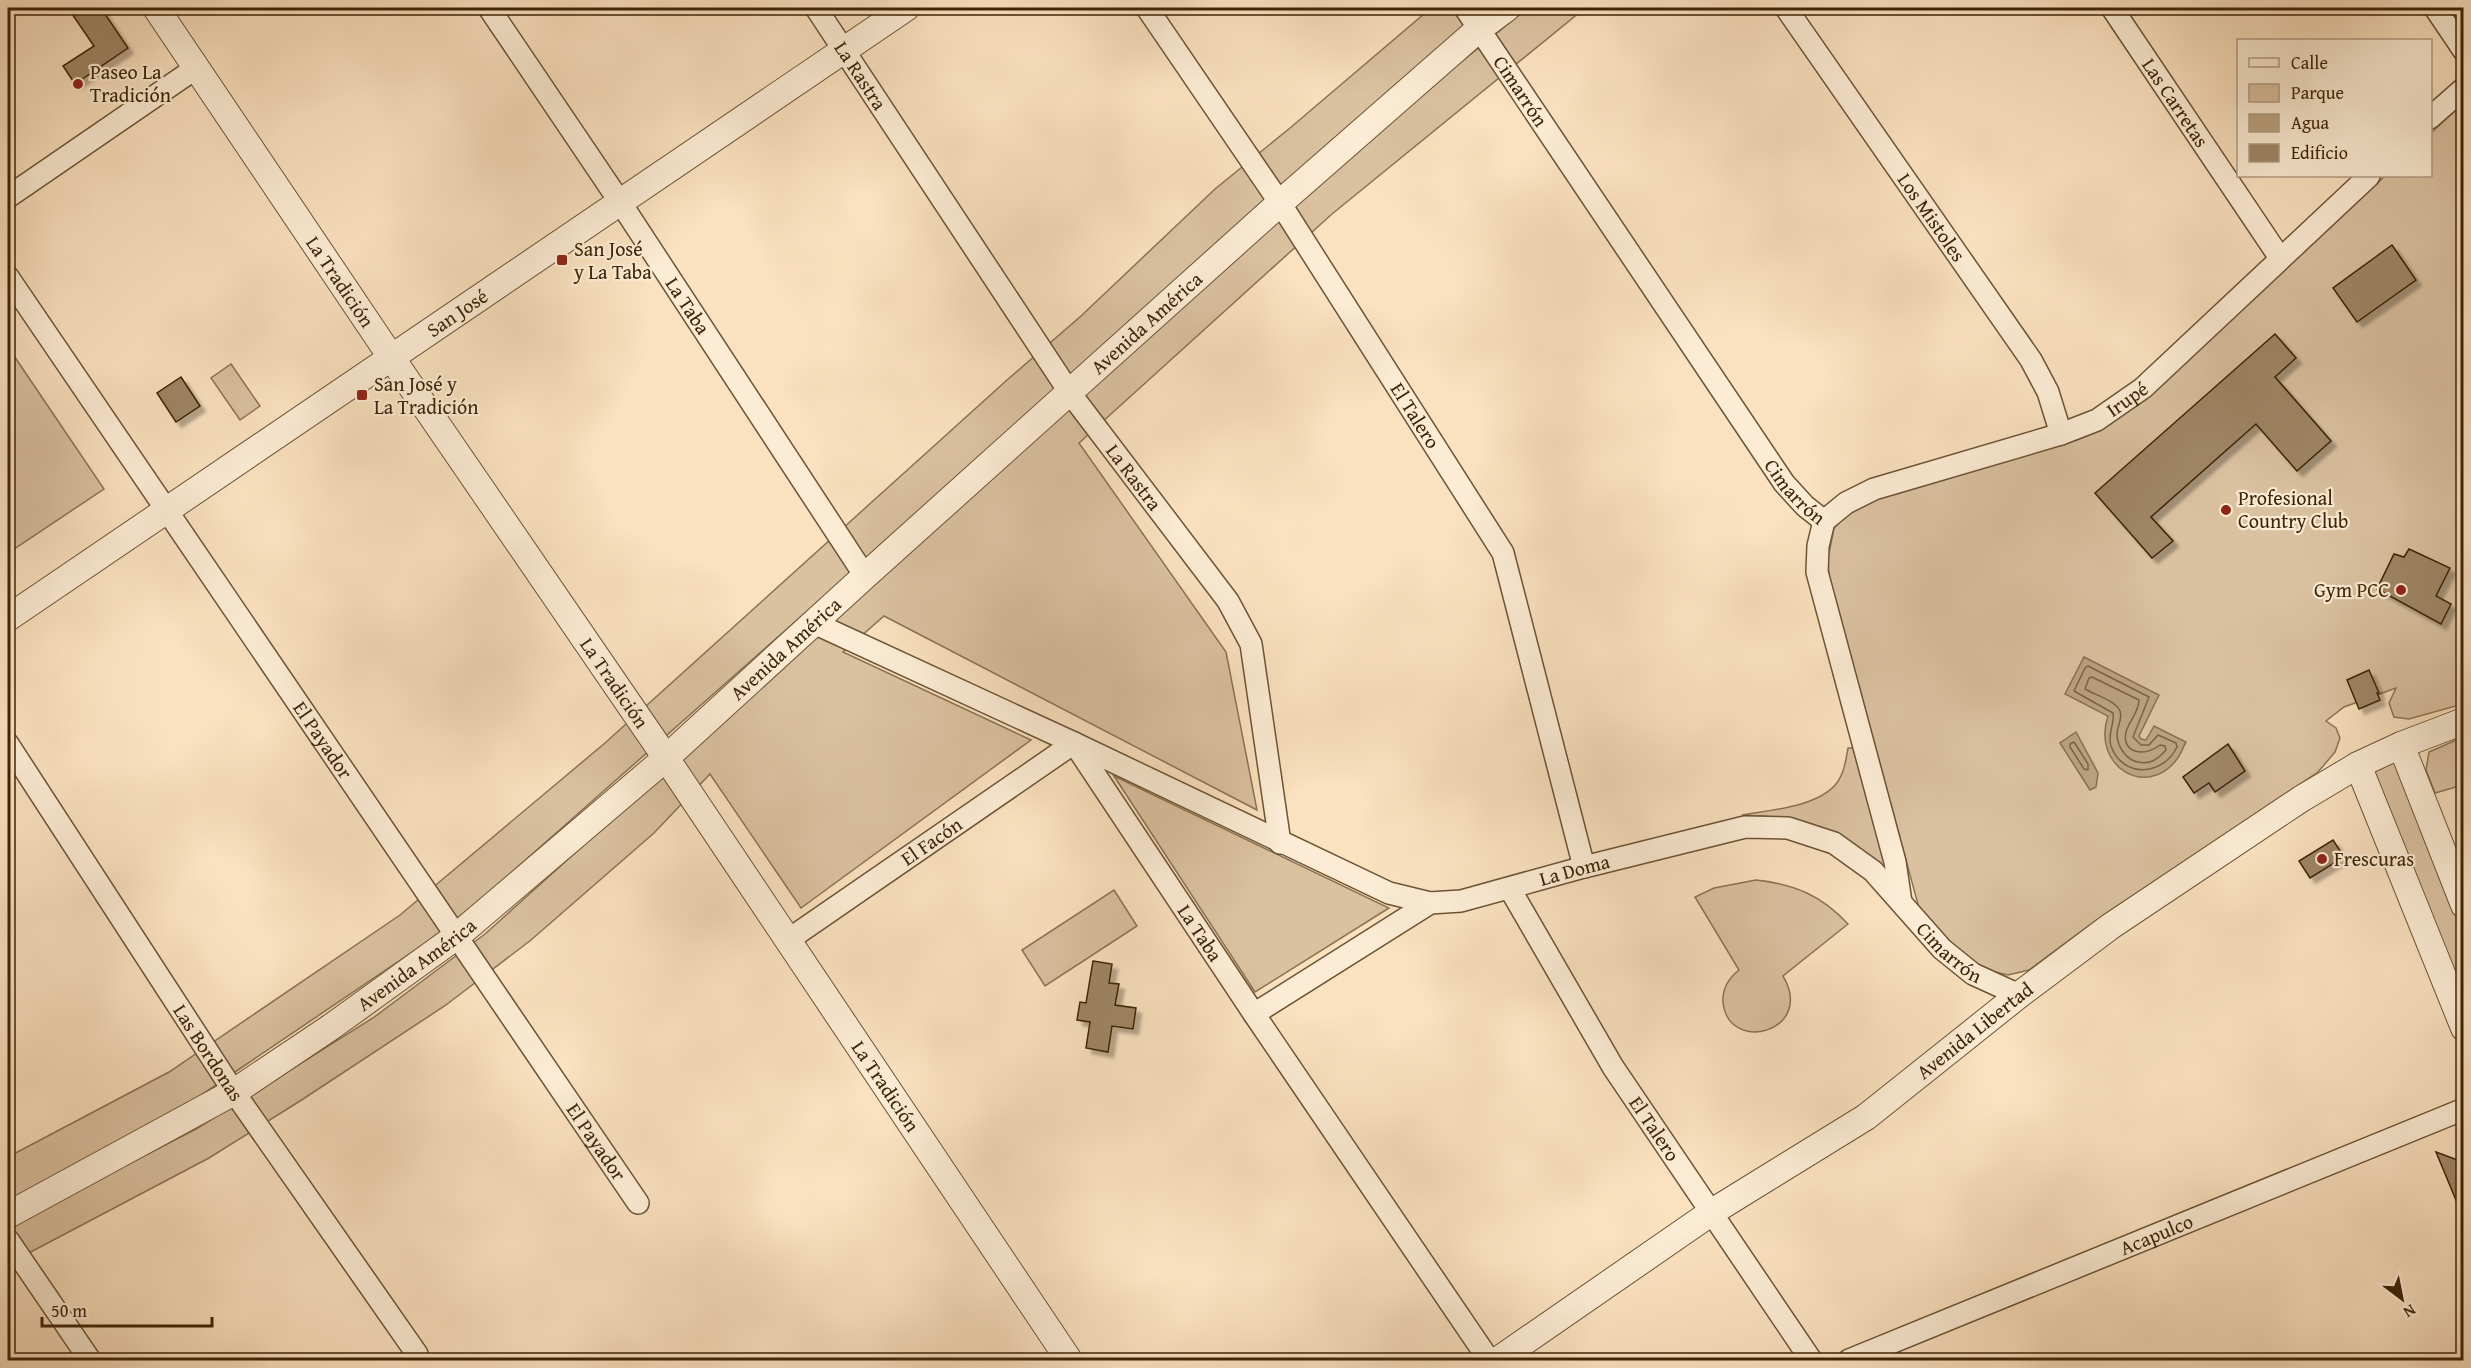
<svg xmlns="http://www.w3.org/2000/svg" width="2471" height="1368" viewBox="0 0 2471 1368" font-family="'Gentium Book Plus',serif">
  <defs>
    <filter id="shadow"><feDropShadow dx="5.5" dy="5.5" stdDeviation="1.5" flood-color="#0004"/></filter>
  </defs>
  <rect width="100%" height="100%" fill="#fae1bf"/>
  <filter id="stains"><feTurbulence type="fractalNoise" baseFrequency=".00333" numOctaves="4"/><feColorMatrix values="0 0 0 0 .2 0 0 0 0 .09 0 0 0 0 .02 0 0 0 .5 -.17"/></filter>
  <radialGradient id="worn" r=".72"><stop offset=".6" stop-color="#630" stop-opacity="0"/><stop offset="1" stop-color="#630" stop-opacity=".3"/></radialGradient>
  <!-- green -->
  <path fill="#dac1a0" stroke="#8c7253" stroke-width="1.5" d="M1431,8H1489L477,903L427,942L198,1097L8,1202V1157L169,1072L400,915L605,743L1007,380L1081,316L1215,189L1290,128Z
    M1528,8H1585L1332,214L1079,443L1226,652L1257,810L884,616L843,652L1031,740L801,908L710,774L654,833L531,940L446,1005L300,1101L209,1158L8,1264V1226L196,1129L373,1018L485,934L1387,122Z
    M2463,103V704L2409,719L2394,717L2389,703L2396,688L2344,707L2326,721L2336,728L2340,738L2335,752L2318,772L2095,921L2029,970L2008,975L1982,969L1962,958L1919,908L1829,577L1828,558L1834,528L1854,508L1885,492L2077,440L2098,431L2159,383L2385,176H2430L2431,133Z
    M8,347L104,489L8,553Z
    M231,364L260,406L240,420L211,378Z
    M2463,737V785L2435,793L2426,770L2429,752Z
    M2401,745L2463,905V1028L2358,765Z
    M1848,748H1856L1874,823L1890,870L1883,872C1862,855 1842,836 1817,826C1794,816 1767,817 1742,815C1770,810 1817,807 1836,784C1844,774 1846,760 1848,748Z
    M1114,776L1389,908L1255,992Z
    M1756,880C1795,884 1822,896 1848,924L1783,976C1816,1032 1728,1055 1723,1002C1722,988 1729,978 1739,970L1695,897L1714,888Z
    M1114,890L1137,926L1045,986L1022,950Z"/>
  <!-- water -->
  <path fill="#baa180" stroke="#886f4f" stroke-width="1.5" d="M2084,657L2159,695L2139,736L2141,739L2146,740L2154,726L2186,742C2183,747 2181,754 2177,759C2147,800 2091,766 2108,716L2065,694Z
    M2076,732L2098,773L2096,787L2090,790L2060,743Z"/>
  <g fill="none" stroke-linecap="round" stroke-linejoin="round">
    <!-- shore -->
    <path stroke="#7c6243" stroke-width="1.5" d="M2088,666L2149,697L2133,737L2141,745H2149L2158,735L2176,743L2177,747C2163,776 2123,779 2111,746C2107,734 2115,724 2113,713L2074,691L2085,668Z
      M2092,677L2139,700C2139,712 2129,721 2126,732C2121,754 2146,757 2160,745L2165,746L2166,750C2158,759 2150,765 2138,762C2126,760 2117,746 2117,734C2117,726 2123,719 2120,711C2115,700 2095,695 2085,689L2089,678Z
      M2074,742L2088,764V770L2084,769L2070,747V744Z"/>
  </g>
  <!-- building -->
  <path fill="#9f8666" stroke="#3d2406" stroke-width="1.5" filter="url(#shadow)" d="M68,8H101L128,48L75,84L63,66L94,46Z
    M2392,245L2416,280L2357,322L2333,288Z
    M2275,334L2296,358L2275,377L2331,441L2297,471L2256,424L2151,517L2173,541L2152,558L2095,493Z
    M181,377L200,406L176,422L157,393Z
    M2409,549L2450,568L2436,596L2451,604L2441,624L2377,589L2394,554L2404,557Z
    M2369,670L2379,693H2377L2380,700L2359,709L2347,680Z
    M2228,744L2245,771L2215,792L2209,783L2194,793L2183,777Z
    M2333,840L2344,857L2310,878L2299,861Z
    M1093,961L1112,964L1109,983L1119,984L1115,1005L1136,1008L1133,1029L1112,1026L1108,1052L1086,1048L1090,1022L1077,1020L1080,1002L1086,1003Z
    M2436,1152L2463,1162V1217Z"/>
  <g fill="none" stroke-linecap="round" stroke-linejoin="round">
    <defs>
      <g id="minor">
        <path id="s1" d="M489,8L620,202L865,576"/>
        <path id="s2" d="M816,8L1070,393L1228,601L1251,644L1280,843"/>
        <path id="s3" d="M1147,8L1280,203L1503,553L1584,867"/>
        <path id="s4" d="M1465,8L1784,483L1805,506L1824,521"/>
        <path id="s5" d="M1786,8L2031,360L2048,392L2061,434"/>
        <path id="s6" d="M2112,8L2280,258"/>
        <path d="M2435,8L2464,51"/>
        <path d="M2430,118L2464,88"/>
        <path d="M8,197L196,68"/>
        <path id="s7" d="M8,277L638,1203"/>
        <path id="s8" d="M1824,521L1846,503L1874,489L2061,434L2097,420L2143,388L2369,176"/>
        <path d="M1824,521L1818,546L1817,572L1895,862L1901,902"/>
        <path d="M814,623L1074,743L1389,893L1430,903"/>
        <path id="s9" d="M1074,743L1254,1014L1489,1360"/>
        <path id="s10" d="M8,744L234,1092L417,1354"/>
        <path id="s11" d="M1510,889L1613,1067L1811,1360"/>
        <path id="s12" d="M788,940L1074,743"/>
        <path id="s13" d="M1254,1014L1430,903L1461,901L1584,867L1745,827L1788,828L1834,843L1873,871L1942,949L1973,974L2019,995"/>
        <path d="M8,1240L90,1360"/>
        <path id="s14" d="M1849,1360L2464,1109"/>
      </g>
      <g id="tertiary">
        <path id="s15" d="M156,8L391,357L666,758L1069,1360"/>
        <path id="s16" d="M8,618L906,8"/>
        <path d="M2401,745L2464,905"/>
        <path d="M2358,765L2464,1028"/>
        <path id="s17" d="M8,1215L234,1092L331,1027L457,936L666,758L865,576L1280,203L1480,28L1507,8"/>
        <path id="s18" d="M1498,1360L1712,1212L1866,1117L2019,995L2111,926L2301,799L2358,765L2401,745L2464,721"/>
      </g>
    </defs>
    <!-- minor casing -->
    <use href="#minor" stroke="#6c5334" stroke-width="24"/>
    <!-- tertiary casing -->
    <use href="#tertiary" stroke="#6c5334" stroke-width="28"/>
    <!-- minor -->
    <use href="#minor" stroke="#fcecd5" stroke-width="21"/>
    <!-- tertiary -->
    <use href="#tertiary" stroke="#fcecd5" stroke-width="26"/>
  </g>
  <!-- markers -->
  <g fill="#8f2418" stroke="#fcecd5" stroke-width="2">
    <circle cx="78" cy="84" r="6"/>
    <rect x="556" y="254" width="12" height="12" rx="3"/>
    <rect x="356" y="389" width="12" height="12" rx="3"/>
    <circle cx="2226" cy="510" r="6"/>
    <circle cx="2401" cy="590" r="6"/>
    <circle cx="2322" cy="859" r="6"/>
  </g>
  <g text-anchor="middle" stroke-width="4.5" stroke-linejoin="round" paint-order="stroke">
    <!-- poi labels -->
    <g font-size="20" fill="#3d2406" stroke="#fcecd5" text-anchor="start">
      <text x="90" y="79">Paseo La<tspan x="90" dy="23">Tradición</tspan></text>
      <text x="574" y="256">San José<tspan x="574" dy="23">y La Taba</tspan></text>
      <text x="374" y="391">San José y<tspan x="374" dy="23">La Tradición</tspan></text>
      <text x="2238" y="505">Profesional<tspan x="2238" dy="23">Country Club</tspan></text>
      <text x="2389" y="597" text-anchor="end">Gym PCC</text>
      <text x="2334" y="866">Frescuras</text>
    </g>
    <!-- street labels -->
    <g font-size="20" fill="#3d2406" stroke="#fcecd5">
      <text dy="7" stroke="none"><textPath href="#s2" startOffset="81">La Rastra</textPath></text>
      <text dy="7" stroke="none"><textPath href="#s4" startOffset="100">Cimarrón</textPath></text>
      <text dy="7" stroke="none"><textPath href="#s6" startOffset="114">Las Carretas</textPath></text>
      <text dy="7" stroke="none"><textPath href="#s5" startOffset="255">Los Mistoles</textPath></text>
      <text dy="7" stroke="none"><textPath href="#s15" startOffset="330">La Tradición</textPath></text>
      <text dy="7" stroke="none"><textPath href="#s1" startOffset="358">La Taba</textPath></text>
      <text dy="7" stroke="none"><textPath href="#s16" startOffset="543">San José</textPath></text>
      <text dy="7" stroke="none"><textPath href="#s17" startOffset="1452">Avenida América</textPath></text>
      <text dy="7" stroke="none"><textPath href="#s8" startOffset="330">Irupé</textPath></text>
      <text dy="7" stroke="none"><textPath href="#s3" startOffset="488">El Talero</textPath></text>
      <text dy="7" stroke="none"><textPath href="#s2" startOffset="567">La Rastra</textPath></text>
      <text dy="7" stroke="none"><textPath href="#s4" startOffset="586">Cimarrón</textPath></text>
      <text dy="7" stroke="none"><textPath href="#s17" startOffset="966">Avenida América</textPath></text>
      <text dy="7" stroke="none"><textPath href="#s15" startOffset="816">La Tradición</textPath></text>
      <text dy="7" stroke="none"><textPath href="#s7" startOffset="560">El Payador</textPath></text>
      <text dy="7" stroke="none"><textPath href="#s12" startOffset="174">El Facón</textPath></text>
      <text dy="7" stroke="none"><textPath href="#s13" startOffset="357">La Doma</textPath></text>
      <text dy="7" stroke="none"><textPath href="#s9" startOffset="228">La Taba</textPath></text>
      <text dy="7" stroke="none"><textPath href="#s13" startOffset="784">Cimarrón</textPath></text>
      <text dy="7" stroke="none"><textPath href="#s17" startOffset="480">Avenida América</textPath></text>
      <text dy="7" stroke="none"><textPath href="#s18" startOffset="580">Avenida Libertad</textPath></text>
      <text dy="7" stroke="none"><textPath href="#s10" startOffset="368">Las Bordonas</textPath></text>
      <text dy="7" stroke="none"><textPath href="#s15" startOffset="1302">La Tradición</textPath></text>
      <text dy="7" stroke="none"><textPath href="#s11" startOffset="280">El Talero</textPath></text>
      <text dy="7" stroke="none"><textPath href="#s7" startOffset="1046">El Payador</textPath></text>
      <text dy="7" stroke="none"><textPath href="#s14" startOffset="332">Acapulco</textPath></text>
    </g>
  </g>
  <!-- margin -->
  <rect width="2471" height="1368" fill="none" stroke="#fae1bf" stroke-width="30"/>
  <rect x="9" y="9" width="2453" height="1350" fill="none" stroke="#3d2406" stroke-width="3"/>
  <rect x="15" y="15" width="2441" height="1338" fill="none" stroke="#3d2406" stroke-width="1.5"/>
  <!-- legend -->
  <rect x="2237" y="39" width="195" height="138" fill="#fcecd5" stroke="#b09c82" stroke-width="1.5"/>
  <rect x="2249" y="58" width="30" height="9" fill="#fcecd5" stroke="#b09c82" stroke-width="1.5"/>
  <text x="2291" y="69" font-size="18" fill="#3d2406">Calle</text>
  <rect x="2249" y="84" width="30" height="18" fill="#dac1a0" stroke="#b09c82" stroke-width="1.5"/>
  <text x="2291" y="99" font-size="18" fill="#3d2406">Parque</text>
  <rect x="2249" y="114" width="30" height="18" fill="#baa180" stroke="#b09c82" stroke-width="1.5"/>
  <text x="2291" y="129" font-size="18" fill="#3d2406">Agua</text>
  <rect x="2249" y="144" width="30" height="18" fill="#9f8666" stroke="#b09c82" stroke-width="1.5"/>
  <text x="2291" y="159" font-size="18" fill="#3d2406">Edificio</text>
  <!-- north arrow -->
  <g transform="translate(2402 1299) rotate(148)" stroke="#fcecd5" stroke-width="4.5" paint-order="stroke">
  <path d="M0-4.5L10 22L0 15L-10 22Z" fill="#3d2406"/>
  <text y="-9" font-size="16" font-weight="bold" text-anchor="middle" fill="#3d2406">N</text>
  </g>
  <!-- scale -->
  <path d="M42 1317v9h170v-9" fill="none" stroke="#3d2406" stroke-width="3"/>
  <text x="51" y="1317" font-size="18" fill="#3d2406" stroke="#fcecd5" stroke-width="4.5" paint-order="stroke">50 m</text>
  <rect width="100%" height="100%" filter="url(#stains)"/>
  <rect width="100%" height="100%" fill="url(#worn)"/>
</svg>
